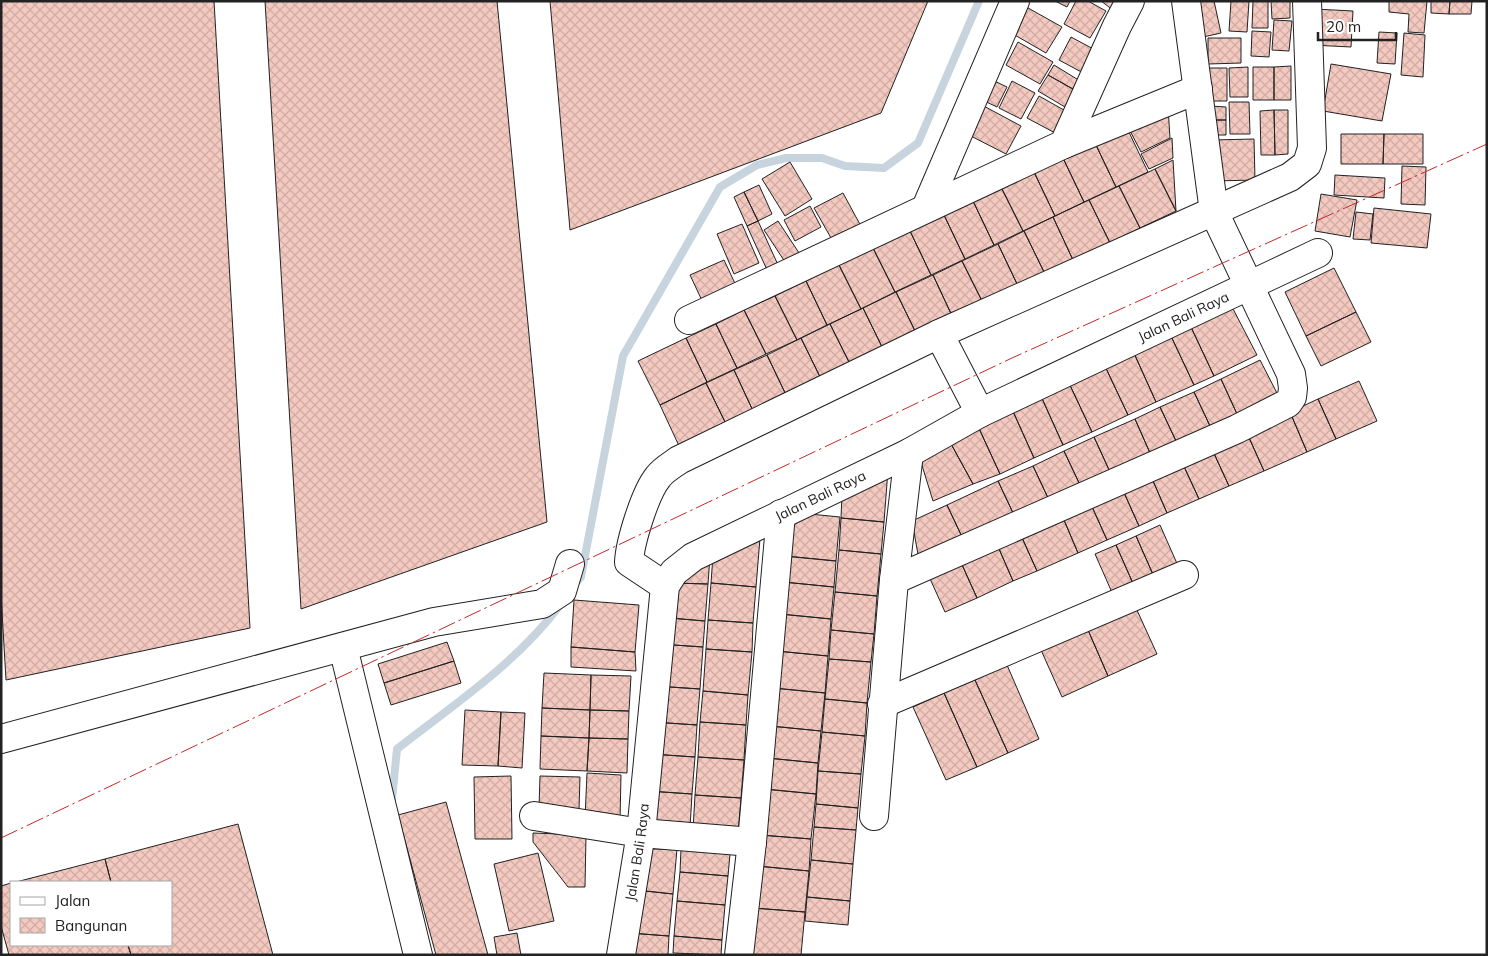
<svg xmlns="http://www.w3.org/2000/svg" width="1488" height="956" viewBox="0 0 1488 956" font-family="Mulish,sans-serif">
  <defs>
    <pattern id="building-cross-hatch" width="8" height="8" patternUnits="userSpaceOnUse" patternTransform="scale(1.25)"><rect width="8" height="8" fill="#f3c9c0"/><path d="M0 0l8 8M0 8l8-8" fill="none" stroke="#d0aca5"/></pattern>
  </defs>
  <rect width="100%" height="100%" fill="#fff"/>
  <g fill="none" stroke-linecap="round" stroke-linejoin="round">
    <!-- stream -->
    <path stroke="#c7d3dd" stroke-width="8" d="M575,584L581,577L623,356L720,187L757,165L786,158H822L845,166L884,168L918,143L979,1
      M392,799L397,749C453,705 517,663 560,605"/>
  </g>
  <!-- building -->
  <path fill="url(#building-cross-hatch)" stroke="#222" d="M1,1H214L250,628L6,680L1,595Z
    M265,1H497L547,522L301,609Z
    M550,1H928L881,113L570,230Z
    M1055,1H1070L1067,7Z
    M1076,1H1088L1106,11L1090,38L1064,24Z
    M1101,1H1122L1117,13Z
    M1196,1H1214L1221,33L1203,37Z
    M1231,1H1249L1247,32L1229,31Z
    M1253,1H1268V28H1252Z
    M1271,1H1290V18L1272,19Z
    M1389,1H1427L1424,33L1408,32L1409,14L1389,12Z
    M1431,1H1450L1449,14L1431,13Z
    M1450,1H1472L1471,14H1449Z
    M1021,4L1062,27L1046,53L1006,30Z
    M1314,9L1353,11L1351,47L1312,45Z
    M1274,20L1292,21L1289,51L1272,50Z
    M1252,31L1271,32L1269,57L1251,56Z
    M1379,32L1397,33L1395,64L1377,63Z
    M1404,33L1425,35L1423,77L1401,75Z
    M1071,37L1099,52L1087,75L1059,60Z
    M1208,38H1241V63L1208,64Z
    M1018,42L1053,62L1040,84L1006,65Z
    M1331,64L1391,74L1382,121L1323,111Z
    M1054,65L1085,84L1080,93L1048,75Z
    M1291,66V100H1274V67Z
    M1248,67V97H1230L1229,68Z
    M1253,67H1274V100H1253Z
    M1204,68H1227V101H1203Z
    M1048,75L1080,93L1070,110L1038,91Z
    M986,77L1007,87L997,107L976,97Z
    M1012,81L1035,93L1021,119L999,108Z
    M1039,96L1071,114L1059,135L1027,118Z
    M1229,102H1249L1250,134H1230Z
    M980,104L1021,126L1006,154L965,133Z
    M1210,106L1226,107V120H1209Z
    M1168,107L1170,138L1141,152L1128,127Z
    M1274,110L1275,155H1261L1260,111Z
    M1274,110H1288V154L1275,155Z
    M1209,120H1226V135H1209Z
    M1127,128L1148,172L1116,187L1095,143Z
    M1341,134H1384L1383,164H1341Z
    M1384,134H1423V164H1383Z
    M1172,138L1173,158L1149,169L1141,154Z
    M1254,139L1255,180L1213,181L1212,140Z
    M1095,143L1116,187L1084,202L1063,158Z
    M1063,158L1084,202L1055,216L1034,172Z
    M1173,160L1176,211L1155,169Z
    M790,162L812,199L785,216L762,179Z
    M1402,166L1426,167L1425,205L1401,204Z
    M1155,169L1176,211L1140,228L1119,186Z
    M1034,172L1055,216L1023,231L1001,187Z
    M1335,175L1385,178L1384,198L1334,195Z
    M759,185L772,214L758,221L744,192Z
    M1119,186L1140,228L1110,243L1089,200Z
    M1001,187L1023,231L994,245L973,201Z
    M744,192L758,221L747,226L734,197Z
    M843,193L863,230L835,245L814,208Z
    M1321,194L1357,200L1350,237L1315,231Z
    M1089,200L1110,243L1073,260L1053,217Z
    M973,201L994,245L965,259L944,215Z
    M810,206L821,227L795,241L784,220Z
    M1374,208L1431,214L1427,248L1371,243Z
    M1356,212L1373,214L1370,240L1353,239Z
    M944,215L965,259L931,275L910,231Z
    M1053,217L1073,260L1045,274L1024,231Z
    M758,221L779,267L768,272L747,226Z
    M778,221L805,262L791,271L764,230Z
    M742,224L759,263L734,274L717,234Z
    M910,231L931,275L895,292L873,248Z
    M1024,231L1045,274L1018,286L998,244Z
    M998,244L1018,286L983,303L962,261Z
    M873,248L895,292L861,309L839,265Z
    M724,260L739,292L705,307L690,275Z
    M962,261L983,303L953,318L933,275Z
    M839,265L861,309L827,325L806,281Z
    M1334,268L1356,312L1306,336L1285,292Z
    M933,275L953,318L917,335L896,292Z
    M806,281L827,325L797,340L775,296Z
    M896,292L917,335L884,351L863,308Z
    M775,296L797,340L766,354L744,310Z
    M1231,305L1257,355L1214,376L1190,325Z
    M863,308L884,351L851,366L830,324Z
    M744,310L766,354L737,368L716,324Z
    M1356,312L1371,342L1321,366L1306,336Z
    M716,324L737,368L707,382L686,338Z
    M830,324L851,366L822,381L801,338Z
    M1190,325L1214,376L1194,385L1170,334Z
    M1170,334L1194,385L1156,402L1133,351Z
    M686,338L707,382L660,405L638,361Z
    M801,338L822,381L787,397L767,355Z
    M1133,351L1156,402L1128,415L1104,364Z
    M767,355L787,397L754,413L734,370Z
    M1260,360L1278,395L1237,414L1221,379Z
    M1104,364L1128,415L1092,432L1068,381Z
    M734,370L754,413L727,426L706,383Z
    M1221,379L1237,414L1210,426L1194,392Z
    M1068,381L1092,432L1063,445L1040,394Z
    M1359,381L1377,421L1336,439L1318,399Z
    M706,383L727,426L680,448L660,405Z
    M1194,392L1210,426L1176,441L1160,407Z
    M1040,394L1063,445L1034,458L1011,407Z
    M1318,399L1336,439L1307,452L1290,412Z
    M1011,407L1034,458L1000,474L976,422Z
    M1160,407L1176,441L1150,453L1135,419Z
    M1290,412L1307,452L1264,471L1246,431Z
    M1135,419L1150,453L1110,472L1094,437Z
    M976,422L1000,474L973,484L950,442Z
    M1246,431L1264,471L1229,486L1211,447Z
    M1094,437L1110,472L1080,485L1064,451Z
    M950,442L973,484L933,501L920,459Z
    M1211,447L1229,486L1199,499L1181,460Z
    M1064,451L1080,485L1049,500L1033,466Z
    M1181,460L1199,499L1167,513L1150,474Z
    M1033,466L1049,500L1014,515L998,481Z
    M888,470L884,522L841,518L842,494Z
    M1150,474L1167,513L1139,526L1121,486Z
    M998,481L1014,515L963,539L947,505Z
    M1121,486L1139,526L1107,540L1089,500Z
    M1089,500L1107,540L1078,553L1061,513Z
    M947,505L963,539L919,560L912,521Z
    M789,512L840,517L836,561L785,556Z
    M1061,513L1078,553L1037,571L1019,531Z
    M841,518L884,522L881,554L839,550Z
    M1160,525L1179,568L1155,579L1136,536Z
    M761,526L756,587L711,583L713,555Z
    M1019,531L1037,571L1013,581L996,542Z
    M1136,536L1155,579L1135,588L1116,545Z
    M996,542L1013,581L977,598L959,558Z
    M1116,545L1135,588L1114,597L1095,554Z
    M839,550L881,554L877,596L835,592Z
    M710,556L708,584L672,583Z
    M785,556L836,561L834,587L783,582Z
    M959,558L977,598L945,612L927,572Z
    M783,582L834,587L831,619L780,614Z
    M672,583L708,584L705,621L670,618Z
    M711,583L756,587L753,623L708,620Z
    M835,592L877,596L874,634L831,630Z
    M574,600L639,605L635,652L571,647Z
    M1136,608L1157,654L1108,676L1088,630Z
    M780,614L831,619L828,656L776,651Z
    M670,618L705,621L703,647L659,644Z
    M708,620L753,623L752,652L706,649Z
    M831,630L874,634L871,662L829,659Z
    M1088,630L1108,676L1062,697L1041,650Z
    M447,642L454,661L384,683L378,664Z
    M659,644L703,647L700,689L655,686Z
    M571,647L635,652L636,671L571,667Z
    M706,649L752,652L748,695L703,691Z
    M776,651L828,656L825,693L773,688Z
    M829,659L871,662L867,703L825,699Z
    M454,661L461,683L391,705L384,683Z
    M1007,665L1039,739L1008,753L975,680Z
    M544,673L591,675L590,710L542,708Z
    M591,675L631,676L629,711L590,710Z
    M975,680L1008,753L977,767L944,693Z
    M655,686L700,689L697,725L653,722Z
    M773,688L825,693L821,731L770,726Z
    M703,691L748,695L746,725L700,722Z
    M944,693L977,767L946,780L913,707Z
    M825,699L867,703L865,736L822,732Z
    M542,708L590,710L589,738L541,736Z
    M465,710L501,712L498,766L462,765Z
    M590,710L629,711L628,739L589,738Z
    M501,712L525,713L522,768L498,766Z
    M653,722L697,725L695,757L651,754Z
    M700,722L746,725L744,760L698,757Z
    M770,726L821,731L818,763L767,758Z
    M822,732L865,736L861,774L818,771Z
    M541,736L589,738L587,771L540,769Z
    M589,738L628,739L627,773L587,771Z
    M651,754L695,757L692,794L648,791Z
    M698,757L744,760L741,798L695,795Z
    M767,758L818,763L816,794L764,789Z
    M818,771L861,774L858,808L816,804Z
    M587,773L621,775L620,820L585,819Z
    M511,776L512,839H475L474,777Z
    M540,776L580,777L579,809L539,808Z
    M764,789L816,794L811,839L760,835Z
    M648,791L692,794L690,828L645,824Z
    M695,795L741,798L738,833L693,830Z
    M446,802L488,955H436L398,815Z
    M816,804L858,808L856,830L814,827Z
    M238,824L273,955H131L128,945H171V882H111L105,859Z
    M814,827L856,830L853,864L811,860Z
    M533,833L586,835L585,887H568L533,842Z
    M760,835L811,839L809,871L757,866Z
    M642,849H677L673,894L636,890Z
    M681,849L730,854L728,876L680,872Z
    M538,853L554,921L509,931L494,864Z
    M105,859L111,882H16Z
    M811,860L853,864L850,901L807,897Z
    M757,866L809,871L805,912L753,908Z
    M680,872L728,876L725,905L677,901Z
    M11,883V945H128L131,955H9L1,926V886Z
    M636,890L673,894L669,936L629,933Z
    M807,897L850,901L848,925L805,921Z
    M677,901L725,905L722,940L674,936Z
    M753,908L805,912L801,955H749Z
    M517,933L521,955H497L494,937Z
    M629,933L669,936L668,955H623Z
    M674,936L722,940L721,955L673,953Z"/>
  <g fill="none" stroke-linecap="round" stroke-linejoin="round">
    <defs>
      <g id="minor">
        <path d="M1064,144L1198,89"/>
        <path d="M926,208L1015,1"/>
        <path d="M689,320L1064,144L1117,26L1130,1"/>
        <path d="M939,334L980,413"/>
        <path d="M894,580L1237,429L1288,403L1292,397L1293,388L1291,374L1214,212L1186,1"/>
        <path d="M665,586L629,562C630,542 645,493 658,477C663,470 672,465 679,460L939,334L1290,177L1307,164L1312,148L1307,1"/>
        <path d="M343,647L418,955"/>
        <path d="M882,704L1184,575"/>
        <path d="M1,739L434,622L542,604L562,591L570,564"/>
        <path d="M534,816L641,833L752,842"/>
        <path d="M874,816L894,580L909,453"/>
        <path id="s1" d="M621,955L641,833L665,586L674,572L693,557L909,453L980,413L1318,253"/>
        <path d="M739,955L752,842L781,514"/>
      </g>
    </defs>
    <!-- minor casing -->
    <use href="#minor" stroke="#222" stroke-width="30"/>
    <!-- minor -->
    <use href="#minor" stroke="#fff" stroke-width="28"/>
    <!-- power -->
    <path stroke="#c62828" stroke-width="1" stroke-dasharray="18 4 2.5 4" stroke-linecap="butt" d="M1,838L1012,358L1487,144"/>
  </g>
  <g text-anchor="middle" stroke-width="4" stroke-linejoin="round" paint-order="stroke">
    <!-- street labels -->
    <g font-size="14" fill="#222" stroke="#fff">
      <text dy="5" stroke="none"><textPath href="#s1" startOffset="959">Jalan Bali Raya</textPath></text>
      <text dy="5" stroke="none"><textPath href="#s1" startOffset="554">Jalan Bali Raya</textPath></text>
      <text dy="5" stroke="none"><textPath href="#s1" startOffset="104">Jalan Bali Raya</textPath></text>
    </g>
  </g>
  <!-- border -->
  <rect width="1488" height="956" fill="none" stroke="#222222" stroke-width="5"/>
  <!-- legend -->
  <rect x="10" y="881" width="162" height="65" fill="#ffffff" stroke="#a7a7a7"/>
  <rect x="20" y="897" width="25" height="8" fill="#ffffff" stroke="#a7a7a7"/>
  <text x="55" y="906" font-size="15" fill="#222222">Jalan</text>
  <rect x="20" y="918" width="25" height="15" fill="url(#building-cross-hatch)" stroke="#a7a7a7"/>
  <text x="55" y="931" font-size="15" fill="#222222">Bangunan</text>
  <!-- scale -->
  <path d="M1318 32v8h78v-8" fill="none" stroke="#222222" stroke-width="2.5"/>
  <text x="1326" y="32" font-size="15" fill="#222222" stroke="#ffffff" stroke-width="4" paint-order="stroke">20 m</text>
</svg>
